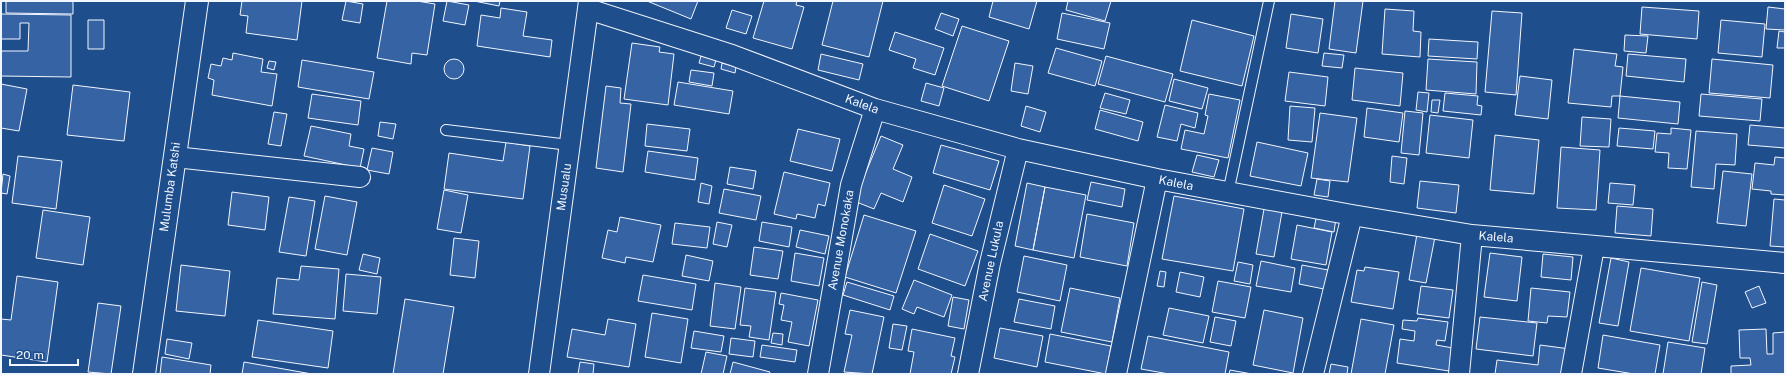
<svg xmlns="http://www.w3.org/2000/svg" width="1786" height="375" viewBox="0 0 1786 375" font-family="'Public Sans',sans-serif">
  <rect width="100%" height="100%" fill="#1f4e8c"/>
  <!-- building -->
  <path fill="#3563a3" stroke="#f2f6ff" d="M6,1H73V14L6,13Z
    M242,1H302L297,40L246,33L248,16L240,15Z
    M346,1L363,4L360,23L342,20Z
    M387,1H417L435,4L427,55L412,53L411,64L377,58Z
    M447,1L469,5L465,25L443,21Z
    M474,1H500L499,6Z
    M647,1H698L691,19Z
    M764,1H797L796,5L804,7L792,49L753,38Z
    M833,1H883L869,57L822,45Z
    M993,1H1037L1029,29L989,17Z
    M1068,1H1111L1105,21L1066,10Z
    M1335,1H1363L1356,53L1329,49Z
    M1642,7L1699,11L1697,39L1640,34Z
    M1768,7L1785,9V30L1766,29Z
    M501,8L527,12L523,36L552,40L550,57L477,46L481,15L500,18Z
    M1385,9L1414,11L1413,31L1421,32L1420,57L1382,54Z
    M732,10L752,16L746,34L726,28Z
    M1492,11L1522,13L1516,95L1485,92Z
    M941,13L959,19L953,36L935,29Z
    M1062,13L1110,23L1104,49L1057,39Z
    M1,14L71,15V77L1,76V51H28L29,23H20V39H1Z
    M1291,14L1323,19L1318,53L1286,48Z
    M88,20H104V49H88Z
    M1192,20L1254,36L1242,86L1180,71Z
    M1721,20L1765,24L1762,57L1718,53Z
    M962,26L1009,41L989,101L942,86Z
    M1779,31L1785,32V48H1777Z
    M895,32L944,48L935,75L913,68L916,59L889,50Z
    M1625,35L1648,36L1646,53L1624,51Z
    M1429,39L1478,42L1477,59L1428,56Z
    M632,43L660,47L659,52L674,54L668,105L624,99Z
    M1056,48L1102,61L1095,86L1048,73Z
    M1574,49L1617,54L1615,66L1623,67L1620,96H1612L1611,107L1568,103Z
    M233,53L263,59L261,72L277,74L272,106L212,95L214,80L208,78L211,64L221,66L223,58L232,60Z
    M1324,53L1344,55L1342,68L1322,66Z
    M821,54L863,64L859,80L818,70Z
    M1628,54L1686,59L1684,82L1626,76Z
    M701,56L716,60L714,67L699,63Z
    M1106,56L1173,74L1165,102L1098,84Z
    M1428,59L1477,62L1476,94L1426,90Z
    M1712,59L1773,65L1770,98L1709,93Z
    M444 69a10 10 0 1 1 20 0a10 10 0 1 1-20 0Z
    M302,60L374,72L369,99L298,87Z
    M269,61L276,62L274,70L267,68Z
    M722,63L736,67L735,73L721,69Z
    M1015,63L1033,66L1028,94L1011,91Z
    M1355,68L1403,73L1400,106L1352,100Z
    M691,70L714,73L712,86L689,82Z
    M1289,72L1328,77L1325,106L1285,101Z
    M1520,76L1552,80L1548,119L1515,115Z
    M1174,79L1208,88L1202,109L1169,101Z
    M678,82L733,91L729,114L674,105Z
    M926,83L944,88L939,106L921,101Z
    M1,84L27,89L19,131L1,128Z
    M73,85L130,92L124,141L67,135Z
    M606,86L621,88L620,103L631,104L623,172L596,168Z
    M1418,92L1429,93L1427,112L1416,110Z
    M1105,93L1130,100L1126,114L1100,108Z
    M1445,93L1478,96L1477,105L1482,106L1481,115L1443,111Z
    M312,94L361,101L358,125L308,118Z
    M1209,94L1240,100L1228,158L1181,149L1185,130L1204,134L1208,116L1205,115Z
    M1701,94L1762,99L1760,121L1699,116Z
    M1620,96L1680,102L1678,124L1618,118Z
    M1432,100H1440L1438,113L1431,112Z
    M1165,105L1198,113L1195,128L1181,124L1177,141L1157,137Z
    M1026,106L1046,112L1040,132L1021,126Z
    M1290,106L1315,108L1312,142L1288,140Z
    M1367,108L1403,113L1399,142L1364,137Z
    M1100,110L1143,122L1138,141L1095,129Z
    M1405,111L1423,113L1419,155L1401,153Z
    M274,112L287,114L281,146L268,144Z
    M1320,113L1357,118L1348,182L1311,178Z
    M1430,115L1473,120L1469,158L1426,153Z
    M1582,117L1611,119L1609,147L1580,146Z
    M380,122L396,124L393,139L378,136Z
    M647,124L690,129L687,151L645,146Z
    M1750,125L1785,128V148L1748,145Z
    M311,126L351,134L349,146L364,149L360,168L304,156Z
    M1619,128L1655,131L1653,149L1617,146Z
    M1671,128L1691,130L1687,169L1668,168L1669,153L1655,152L1657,133L1671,134Z
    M798,129L840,139L832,171L790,161Z
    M1696,131L1737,134L1735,165L1716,164L1714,189L1691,187Z
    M1495,135L1539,140L1534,194L1490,190Z
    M881,136L903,145L893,169L912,177L903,202L881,193L874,209L854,201Z
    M506,142L530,146L523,199L444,189L449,153L503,161Z
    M1257,142L1308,153L1301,186L1250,176Z
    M941,145L999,161L990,190L933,173Z
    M1561,147L1600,150L1596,210L1557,208Z
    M372,148L393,152L389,174L367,170Z
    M648,151L698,158L695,180L645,172Z
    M1197,155L1219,160L1214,177L1192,172Z
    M18,156L62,161L56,209L12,203Z
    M1392,156L1407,158L1404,184L1390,182Z
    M1775,157L1785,158V195L1771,194V191L1752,189L1755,163L1774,165Z
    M730,167L756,171L753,189L727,184Z
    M1723,171L1752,174L1746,226L1717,223Z
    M784,172L830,183L825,206L818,204L815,218L797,214L796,219L774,214Z
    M3,174L10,176L7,194L1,193Z
    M1317,179L1330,181L1328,197L1314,195Z
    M1420,181L1459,185L1456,213L1417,208Z
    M1091,182L1125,189L1122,207L1087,200Z
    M701,183L712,186L709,204L698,202Z
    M1027,183L1045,187L1033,250L1015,246Z
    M1610,183L1635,185L1633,205L1608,203Z
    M944,185L985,199L972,236L932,223Z
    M1045,187L1086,195L1074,258L1033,250Z
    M724,189L761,196L756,220L719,213Z
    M444,190L468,195L461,233L437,229Z
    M232,192L269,197L265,230L228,225Z
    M325,196L357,202L347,255L315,249Z
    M1174,196L1244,209L1233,271L1162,259Z
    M289,197L315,201L306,256L279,252Z
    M1774,199L1785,200V247L1770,246Z
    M1617,206L1653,209L1651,236L1615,233Z
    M1264,209L1282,212L1274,257L1256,254Z
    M43,210L90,217L83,265L36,258Z
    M1087,214L1134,223L1127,266L1080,257Z
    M1317,214L1336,218L1334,232L1314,228Z
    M864,215L916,231L896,293L845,277Z
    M620,217L661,225L653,262L626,257L625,263L602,258L608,230L617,232Z
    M717,222L732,225L727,247L713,244Z
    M762,222L792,227L789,247L759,241Z
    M675,223L710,227L707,248L672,244Z
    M1297,225L1332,232L1326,265L1291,259Z
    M800,230L829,236L825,254L796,247Z
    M930,234L978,251L965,286L918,269Z
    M1417,234L1435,237L1426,283L1409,280Z
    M454,238L479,241L475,278L450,275Z
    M754,247L783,251L778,279L750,275Z
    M795,253L824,258L819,286L791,281Z
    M1490,253L1522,257L1517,301L1484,297Z
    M363,254L380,258L377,274L359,270Z
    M1543,254L1573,257L1571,280L1541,277Z
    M686,255L713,261L709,281L682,276Z
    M1024,256L1067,265L1060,301L1017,292Z
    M1611,258L1629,262L1618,326L1599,323Z
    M1261,261L1295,268L1291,292L1256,286Z
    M1238,262L1253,265L1250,284L1234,281Z
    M181,265L230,271L225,316L176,311Z
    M1302,265L1333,271L1329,290L1299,284Z
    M301,266L339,269L335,319L273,314L277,278L299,280Z
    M1365,267L1399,272L1393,309L1351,302L1357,270L1364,271Z
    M1641,268L1700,278L1689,341L1630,331Z
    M1160,271L1166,272L1164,287L1157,286Z
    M1180,272L1204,277L1200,297L1176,292Z
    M346,274L381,277L377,314L343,311Z
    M643,275L696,284L692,310L638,301Z
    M17,276L58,282L47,362L1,355V319L11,320Z
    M914,280L952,295L944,317L917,307L914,314L902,309Z
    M1218,281L1251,287L1245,318L1212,312Z
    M847,282L894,296L890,310L843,295Z
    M1702,282L1717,285L1707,344L1692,342Z
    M715,283L741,287L735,329L710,326Z
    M1421,286L1453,290L1449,318L1417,314Z
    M1759,286L1766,303L1752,308L1745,292Z
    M745,288L776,292L769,340L749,337L751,326L740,325Z
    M1070,288L1120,298L1112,342L1061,332Z
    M1531,288L1570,292L1567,317L1548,316L1547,323L1528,321Z
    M781,293L818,300L809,346L788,342L792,322L781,320L784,305L779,304Z
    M953,297L969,300L964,329L948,326Z
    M405,299L454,307L443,374H393Z
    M1019,299L1055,306L1051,329L1014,322Z
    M98,303L121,306L111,374L88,372Z
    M1169,308L1209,316L1203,343L1163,335Z
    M850,310L884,317L872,374L844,372L852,335L845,334Z
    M1264,310L1303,318L1293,373L1253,365Z
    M652,313L688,319L681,363L645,357Z
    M1215,317L1236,321L1231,346L1210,342Z
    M1480,317L1537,323L1533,356L1476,349Z
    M1418,318L1448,322L1445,341L1437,340L1436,345L1453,348L1449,371L1397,363L1400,339L1414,341L1415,331L1402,329L1403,320L1417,321Z
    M608,319L636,324L629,367L567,357L572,329L605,335Z
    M1361,319L1394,325L1385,374H1351Z
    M258,320L333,331L328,368L252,357Z
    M893,324L907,326L902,350L889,348Z
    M1000,328L1043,336L1037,367L994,358Z
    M912,329L955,338L951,356L955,357L951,374H910L914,352L908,351Z
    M1766,329L1767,354H1773V333L1785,332V374H1731V366L1751,365L1750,358H1740L1739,330Z
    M694,331L724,336L721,352L691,348Z
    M773,333L783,334L782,345L771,343Z
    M1050,334L1111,346L1106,374L1045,362Z
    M1603,335L1660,345L1655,374H1634L1598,368Z
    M1148,336L1229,352L1225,374H1169L1141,369Z
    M731,338L755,341L753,357L729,354Z
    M167,339L192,343L189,359L165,354Z
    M1668,342L1705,348L1701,374H1663Z
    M762,345L797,350L795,362L760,357Z
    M1540,345L1570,349L1566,374H1495L1497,360L1538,365Z
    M706,352L727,356L723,374H701Z
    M162,357L211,365L210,374H160Z
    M244,362L312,374H242Z
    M580,362L594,364L593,374H578Z
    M733,362L770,372L769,374H730Z
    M1331,364L1348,367L1347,374H1329Z
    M1230,370L1252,374H1229Z"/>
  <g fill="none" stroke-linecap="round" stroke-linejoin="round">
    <defs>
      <path id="service" d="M446,130L569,145
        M1228,193L1269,1"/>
      <path id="minor" d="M588,9L732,55L875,109L1018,149L1157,179L1352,215L1472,235L1785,263
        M175,157L360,177
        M539,374L589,1
        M818,374L851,185L875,109
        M968,374L990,263L1018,149
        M1116,374L1157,179
        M1313,374L1352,215
        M1459,374L1472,235
        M1571,374L1594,247"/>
      <path id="tertiary" d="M144,374L197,1"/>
    </defs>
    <!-- service casing -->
    <use href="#service" stroke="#f2f6ff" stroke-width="12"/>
    <!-- minor casing -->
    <use href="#minor" stroke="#f2f6ff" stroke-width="22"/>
    <!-- tertiary casing -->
    <use href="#tertiary" stroke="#f2f6ff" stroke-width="24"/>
    <!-- service -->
    <use href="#service" stroke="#1f4e8c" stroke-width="10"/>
    <!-- minor -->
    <use href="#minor" stroke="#1f4e8c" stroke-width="20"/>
    <!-- tertiary -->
    <use href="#tertiary" stroke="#1f4e8c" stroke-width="22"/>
  </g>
  <g text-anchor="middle" stroke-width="3" stroke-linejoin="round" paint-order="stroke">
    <!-- street labels -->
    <g font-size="12" fill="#f2f6ff" stroke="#1f4e8c">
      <text transform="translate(862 104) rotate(20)" y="4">Kalela</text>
      <text transform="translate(1176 183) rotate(11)" y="4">Kalela</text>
      <text transform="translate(170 187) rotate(-82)" y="4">Mulumba Katshi</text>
      <text transform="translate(564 187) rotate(-82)" y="4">Musualu</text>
      <text transform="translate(1496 237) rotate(5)" y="4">Kalela</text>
      <text transform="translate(841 240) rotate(-80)" y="4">Avenue Monokaka</text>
      <text transform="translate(991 261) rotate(-78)" y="4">Avenue Lukula</text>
    </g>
  </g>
  <!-- border -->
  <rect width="1786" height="375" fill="none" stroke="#f2f6ff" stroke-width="4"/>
  <!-- scale -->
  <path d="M10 359v6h68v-6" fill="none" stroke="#f2f6ff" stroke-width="2"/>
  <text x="16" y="359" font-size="12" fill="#f2f6ff" stroke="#1f4e8c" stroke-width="3" paint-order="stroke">20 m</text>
</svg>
